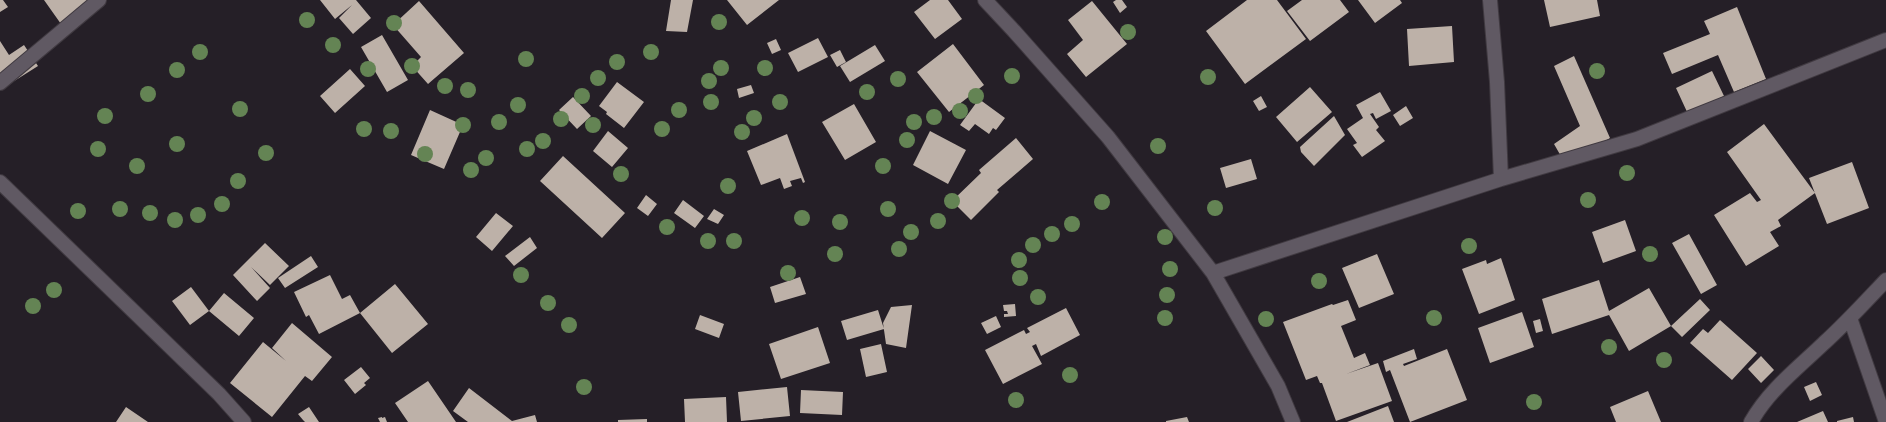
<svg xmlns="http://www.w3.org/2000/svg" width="1886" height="422" viewBox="0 0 1886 422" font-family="'Archivo Narrow',sans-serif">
  <rect width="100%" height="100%" fill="#251f27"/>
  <!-- building -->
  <path fill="#bdb1a8" d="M0,0H3L8,7L0,12Z
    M44,0H95L61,24Z
    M320,0H356L371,18L353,34L339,18L352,5L335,19Z
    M671,0H693L687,32L666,31Z
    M727,0H779L747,25Z
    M930,0H948L962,19L935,39L914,12Z
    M1116,0H1122L1127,7L1120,13L1113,2Z
    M1247,0H1277L1306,39L1245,84L1206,31Z
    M1302,0H1340L1349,12L1310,41L1287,11Z
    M1358,0H1400L1402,3L1375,23Z
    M1544,0H1597L1600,16L1550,27Z
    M419,1L464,53L428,84L412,66L421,57L393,25Z
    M1092,1L1127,44L1086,77L1067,54L1083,40L1068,20Z
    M1737,7L1766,79L1734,92L1718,55L1672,74L1663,53L1710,34L1704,21Z
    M1452,26L1454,62L1409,66L1407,29Z
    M382,35L408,80L387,92L361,47Z
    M818,38L828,57L798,72L788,53Z
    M776,39L781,50L772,54L767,43Z
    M0,41L9,55L24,45L38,66L0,90Z
    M953,44L984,85L949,112L917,72Z
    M875,45L885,61L850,82L840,66Z
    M840,50L846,62L837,67L830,55Z
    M1574,56L1610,138L1566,165L1554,144L1580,126L1554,66Z
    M350,69L365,86L335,113L320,96Z
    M1712,71L1724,96L1688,114L1676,88Z
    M617,82L644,102L624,128L606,114L607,112L599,106Z
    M751,85L754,93L739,98L737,89Z
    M1310,87L1332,112L1297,142L1276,117Z
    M1380,92L1391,111L1376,119L1373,113L1370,114L1379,127L1376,130L1385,141L1362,157L1353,145L1357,143L1347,129L1363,118L1356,105Z
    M1261,96L1267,107L1259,111L1253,101Z
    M573,97L591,116L577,129L559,110Z
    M979,99L1005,118L996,130L993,128L989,134L975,124L969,131L960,125Z
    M854,104L876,142L845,160L822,122Z
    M1406,106L1413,118L1400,126L1393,115Z
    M430,110L463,125L444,169L411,155Z
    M1334,116L1345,135L1314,166L1301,152L1300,147Z
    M1764,124L1815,193L1778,220L1781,226L1770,232L1779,246L1746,266L1714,215L1750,193L1757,202L1761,200L1727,152Z
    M608,131L628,148L612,167L593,151Z
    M930,131L966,150L948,184L913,165Z
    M787,134L805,182L803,183L801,178L790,181L792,186L784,189L780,178L761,185L747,151Z
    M1016,138L1033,159L997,190L999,192L971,220L952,201L981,173L979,170Z
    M563,156L625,213L602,238L540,181Z
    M1251,159L1257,179L1226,188L1220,168Z
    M1852,162L1869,208L1827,224L1809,178Z
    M646,195L657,204L648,216L637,208Z
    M683,200L704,216L695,228L674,213Z
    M714,209L724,215L718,224L707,219Z
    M496,213L513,226L492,251L476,237Z
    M1625,220L1636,251L1603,263L1592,232Z
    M1689,234L1717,285L1701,294L1672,243Z
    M530,237L537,248L514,266L505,256Z
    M265,243L289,266L270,285L251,267L270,288L257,301L233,275Z
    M1377,254L1394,294L1359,308L1342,268Z
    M311,256L318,267L285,288L278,278Z
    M1501,258L1515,300L1479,314L1462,269L1486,260L1487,264Z
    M330,275L342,299L350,295L360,313L319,334L309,315L306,317L294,292Z
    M800,277L806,294L775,303L770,287Z
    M1599,280L1609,311L1649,288L1671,326L1629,351L1609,315L1552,334L1542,299Z
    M395,284L428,324L392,353L360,313Z
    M191,287L209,311L224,293L254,318L239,336L209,311L190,325L172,301Z
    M1700,299L1710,310L1682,337L1671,326Z
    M1348,300L1356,320L1341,326L1354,358L1365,353L1370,365L1346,374L1378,363L1392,401L1336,421L1322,383H1320L1317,376L1306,380L1283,322L1332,304L1333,305Z
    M1015,304L1016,316L1004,317V314H1008L1007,311H1004L1003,305Z
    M912,305L906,348L886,344L883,323L891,307Z
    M1066,308L1080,335L1041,356L1036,344L1032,346L1042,364L1003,384L985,350L1024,330L1026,334L1030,332L1027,328Z
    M878,310L884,329L847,340L841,321Z
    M1522,312L1534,347L1490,363L1478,328Z
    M700,315L724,324L719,338L695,329Z
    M996,316L1001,327L987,334L981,323Z
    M1540,319L1543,331L1536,333L1533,321Z
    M1720,320L1757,353L1732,380L1690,343L1703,329L1708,333Z
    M292,323L332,357L312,381L305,376L272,417L230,383L263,342L286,361L272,348Z
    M818,327L830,363L781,379L769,344Z
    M881,344L887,372L866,377L860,349Z
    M1414,349L1417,359L1403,364L1404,366L1447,349L1467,400L1410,422L1390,370L1386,372L1383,361Z
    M1761,356L1774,370L1761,383L1748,369Z
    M361,367L370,378L364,383L366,385L355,394L344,380Z
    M428,381L456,422H408L395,403Z
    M1816,382L1822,395L1810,401L1804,387Z
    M787,387L790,416L741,421L738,392Z
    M469,388L512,421L535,415L537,422H468L453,411Z
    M801,390L843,392L842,415L800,413Z
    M1648,391L1661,422H1616L1610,407Z
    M726,397L727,422H685L684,399Z
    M1388,406L1394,422H1347Z
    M126,407L148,422H116Z
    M309,407L319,422H305L303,420L298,414Z
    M1823,411L1828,422H1797Z
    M382,417V418L385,417L387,422H380L378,418Z
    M1187,417L1189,422H1166V421Z
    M1853,417L1854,422H1837V421Z
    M647,419V422H618V420Z"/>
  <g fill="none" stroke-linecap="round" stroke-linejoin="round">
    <defs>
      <path id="minor" d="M985,0L1014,31L1108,137L1213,273L1278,386L1293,422
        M1490,0L1497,82L1501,179
        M0,83L99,0
        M0,182L219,394L244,422
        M1213,273L1501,179L1637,139L1886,40
        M1850,318L1886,422
        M1751,422C1769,390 1798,368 1824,343C1846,323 1866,301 1886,280"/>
    </defs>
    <!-- minor casing -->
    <use href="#minor" stroke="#403a41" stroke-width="16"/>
    <!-- minor -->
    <use href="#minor" stroke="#605963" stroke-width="14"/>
  </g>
  <!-- trees -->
  <g fill="#648454">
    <circle cx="307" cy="20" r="8"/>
    <circle cx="719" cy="22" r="8"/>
    <circle cx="394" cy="23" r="8"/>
    <circle cx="1128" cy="32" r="8"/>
    <circle cx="333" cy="45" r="8"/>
    <circle cx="200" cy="52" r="8"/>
    <circle cx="651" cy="52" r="8"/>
    <circle cx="526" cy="59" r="8"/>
    <circle cx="617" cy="62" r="8"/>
    <circle cx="412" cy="66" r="8"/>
    <circle cx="721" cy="68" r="8"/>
    <circle cx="765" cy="68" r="8"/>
    <circle cx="368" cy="69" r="8"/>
    <circle cx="177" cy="70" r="8"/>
    <circle cx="1597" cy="71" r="8"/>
    <circle cx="1012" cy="76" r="8"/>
    <circle cx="1208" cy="77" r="8"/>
    <circle cx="598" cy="78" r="8"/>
    <circle cx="898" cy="79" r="8"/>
    <circle cx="709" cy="81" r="8"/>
    <circle cx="445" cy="86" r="8"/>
    <circle cx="468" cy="90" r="8"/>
    <circle cx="867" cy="92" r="8"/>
    <circle cx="148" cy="94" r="8"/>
    <circle cx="582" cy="96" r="8"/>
    <circle cx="976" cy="96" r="8"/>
    <circle cx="711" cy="102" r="8"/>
    <circle cx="780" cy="102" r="8"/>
    <circle cx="518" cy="105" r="8"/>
    <circle cx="240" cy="109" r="8"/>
    <circle cx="679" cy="110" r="8"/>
    <circle cx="960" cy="111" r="8"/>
    <circle cx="105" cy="116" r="8"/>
    <circle cx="934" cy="117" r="8"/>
    <circle cx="754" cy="118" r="8"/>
    <circle cx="561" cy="119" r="8"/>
    <circle cx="499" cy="122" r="8"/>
    <circle cx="914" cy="122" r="8"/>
    <circle cx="463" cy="125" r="8"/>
    <circle cx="593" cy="125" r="8"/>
    <circle cx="364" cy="129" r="8"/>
    <circle cx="662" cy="129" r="8"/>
    <circle cx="391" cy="131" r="8"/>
    <circle cx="742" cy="132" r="8"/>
    <circle cx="907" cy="140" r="8"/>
    <circle cx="543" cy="141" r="8"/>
    <circle cx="177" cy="144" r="8"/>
    <circle cx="1158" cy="146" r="8"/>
    <circle cx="98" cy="149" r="8"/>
    <circle cx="527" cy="149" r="8"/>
    <circle cx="266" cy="153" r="8"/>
    <circle cx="425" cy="154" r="8"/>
    <circle cx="486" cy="158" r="8"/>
    <circle cx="137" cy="166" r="8"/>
    <circle cx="883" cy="166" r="8"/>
    <circle cx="471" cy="170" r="8"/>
    <circle cx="1627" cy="173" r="8"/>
    <circle cx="621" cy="174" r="8"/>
    <circle cx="238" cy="181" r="8"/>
    <circle cx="728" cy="186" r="8"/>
    <circle cx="1588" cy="200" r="8"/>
    <circle cx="952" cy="201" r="8"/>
    <circle cx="1102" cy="202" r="8"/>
    <circle cx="222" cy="204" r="8"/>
    <circle cx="1215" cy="208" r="8"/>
    <circle cx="120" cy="209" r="8"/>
    <circle cx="888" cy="209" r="8"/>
    <circle cx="78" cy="211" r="8"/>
    <circle cx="150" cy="213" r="8"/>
    <circle cx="198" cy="215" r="8"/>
    <circle cx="802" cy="218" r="8"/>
    <circle cx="175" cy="220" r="8"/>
    <circle cx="938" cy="221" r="8"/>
    <circle cx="840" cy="222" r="8"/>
    <circle cx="1072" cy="224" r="8"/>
    <circle cx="667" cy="227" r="8"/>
    <circle cx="911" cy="232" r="8"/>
    <circle cx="1052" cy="234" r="8"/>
    <circle cx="1165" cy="237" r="8"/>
    <circle cx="708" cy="241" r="8"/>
    <circle cx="734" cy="241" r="8"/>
    <circle cx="1033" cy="245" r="8"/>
    <circle cx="1469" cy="246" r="8"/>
    <circle cx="899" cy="249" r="8"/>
    <circle cx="835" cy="254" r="8"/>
    <circle cx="1650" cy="254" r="8"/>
    <circle cx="1019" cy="260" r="8"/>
    <circle cx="1170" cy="269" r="8"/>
    <circle cx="788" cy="273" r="8"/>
    <circle cx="521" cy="275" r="8"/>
    <circle cx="1020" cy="278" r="8"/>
    <circle cx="1319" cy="281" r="8"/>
    <circle cx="54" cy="290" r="8"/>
    <circle cx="1167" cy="295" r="8"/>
    <circle cx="1038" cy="297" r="8"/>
    <circle cx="548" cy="303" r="8"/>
    <circle cx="33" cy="306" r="8"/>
    <circle cx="1165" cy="318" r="8"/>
    <circle cx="1434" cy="318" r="8"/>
    <circle cx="1266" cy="319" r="8"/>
    <circle cx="569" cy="325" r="8"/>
    <circle cx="1609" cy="347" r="8"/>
    <circle cx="1664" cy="360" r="8"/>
    <circle cx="1070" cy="375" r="8"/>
    <circle cx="584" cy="387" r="8"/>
    <circle cx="1016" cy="400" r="8"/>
    <circle cx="1534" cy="402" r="8"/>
  </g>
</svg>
